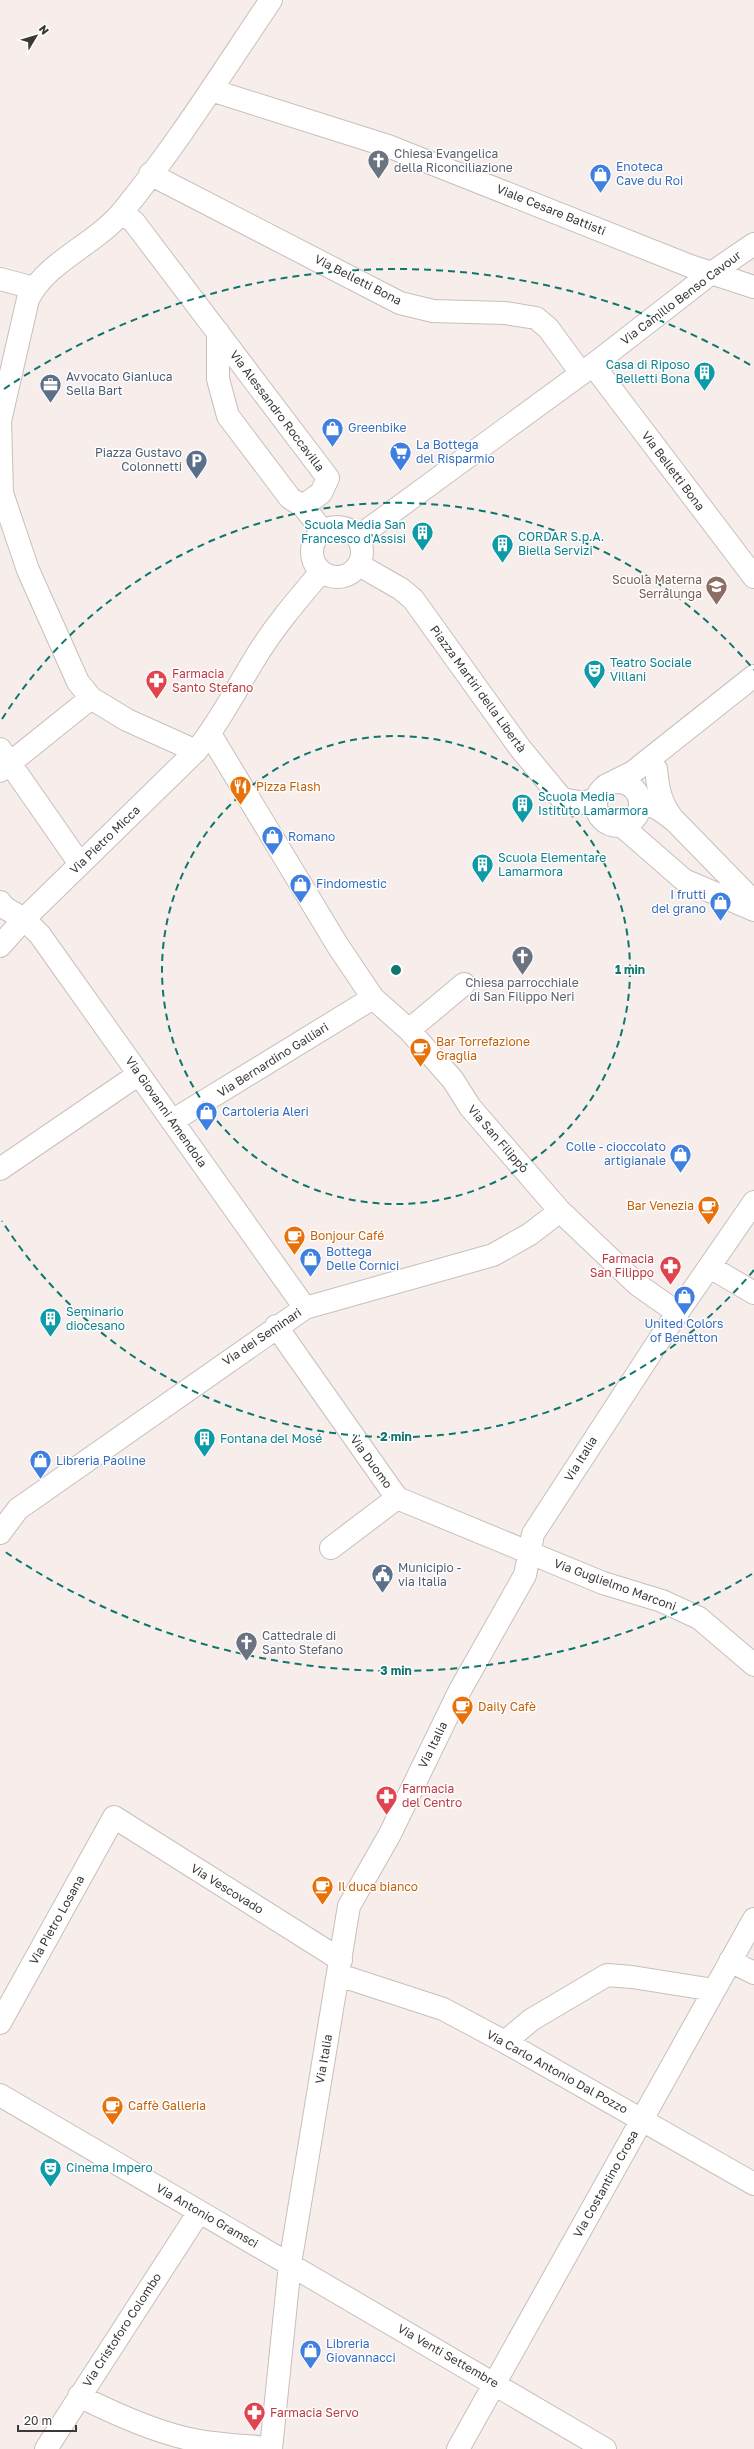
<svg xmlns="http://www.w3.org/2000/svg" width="754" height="2449" viewBox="0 0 754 2449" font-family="'Golos Text',sans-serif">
  <rect width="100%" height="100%" fill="#f7edea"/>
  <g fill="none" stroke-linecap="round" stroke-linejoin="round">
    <defs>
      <path id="minor" d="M211,90L388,146L690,266L754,287
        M150,174L400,303L433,311L505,313L536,318L548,328L581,373
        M122,212L134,222L328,478L321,493L303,506
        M0,279L34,288
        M218,332V379L228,416L290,498L303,506L322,530
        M593,365L754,577
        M359,565L401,589L413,599L520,748L562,799L584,803L597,798
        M210,734L338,946L373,998L409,1030L453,1080L470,1107L560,1211L638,1285L678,1313
        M0,749L80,864
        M196,751L127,720L91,698L78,682L28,570L2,493L0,421L28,299C48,260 95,245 123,211C177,145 223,71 271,0
        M656,769C658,789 660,802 673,819
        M0,771L91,698
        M596 804a22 22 0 1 1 44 0a22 22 0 1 1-44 0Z
        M609,784L633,772L754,676
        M640,800L660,810L675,821L754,902
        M622,826L684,880L754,910
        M0,902L5,908L24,919L40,935L305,1308
        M409,1030L464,984
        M172,1121L373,998
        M0,1169L139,1074
        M710,1267L754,1293
        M276,1326L397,1498L603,1583L662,1601L699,1618L754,1665
        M0,1533L18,1509L305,1308L493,1255L530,1234L560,1211
        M331,1548L397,1498
        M730,1961L754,1973
        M339,1975L443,2009L505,2042L754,2184
        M0,2023L114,1817L341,1960
        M505,2042L531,2020L607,1975L632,1977L714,1990
        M0,2095L605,2449
        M79,2396C115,2414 161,2435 200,2441C224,2445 248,2446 271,2448
        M46,2449L199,2212
        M271,2449L290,2264L349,1906L390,1834L459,1692L525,1575L533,1534L669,1325L754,1202
        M458,2449L754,1919"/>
      <path id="secondary" d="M312 552a25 25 0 1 1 50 0a25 25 0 1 1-50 0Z
        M358,537L593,365L710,274L754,244
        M0,946L24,919L196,751C219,723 235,691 254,660C273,628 297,600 321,572"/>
    </defs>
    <!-- minor casing -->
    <use href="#minor" stroke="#c8bfbb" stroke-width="24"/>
    <!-- secondary casing -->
    <use href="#secondary" stroke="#c8bfbb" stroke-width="24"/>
    <!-- minor -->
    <use href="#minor" stroke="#fff" stroke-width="22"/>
    <!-- secondary -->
    <use href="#secondary" stroke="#fff" stroke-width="22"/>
  </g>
  <!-- distance rings -->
  <g fill="none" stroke="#0f766e" stroke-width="2" stroke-dasharray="7 5">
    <circle cx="396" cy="970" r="234"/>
    <path d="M754 1270A467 467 0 0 1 2 1221M2 719A467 467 0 0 1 754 670"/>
    <path d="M752 1574A701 701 0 0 1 4 1551M4 389A701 701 0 0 1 752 366"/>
  </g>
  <!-- icons -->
  <defs>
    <symbol id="church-pin" viewBox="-11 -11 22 30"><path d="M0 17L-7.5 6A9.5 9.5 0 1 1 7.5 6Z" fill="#6b7280" stroke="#fff"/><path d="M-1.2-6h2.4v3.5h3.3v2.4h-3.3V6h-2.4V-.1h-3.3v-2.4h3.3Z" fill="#fff"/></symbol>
    <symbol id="shop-pin" viewBox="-11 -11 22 30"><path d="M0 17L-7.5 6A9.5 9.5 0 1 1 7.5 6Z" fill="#3f7fe0" stroke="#fff"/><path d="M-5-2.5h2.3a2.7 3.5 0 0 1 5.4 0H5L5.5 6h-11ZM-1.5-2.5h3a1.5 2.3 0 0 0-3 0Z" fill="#fff"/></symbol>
    <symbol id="building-pin" viewBox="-11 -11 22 30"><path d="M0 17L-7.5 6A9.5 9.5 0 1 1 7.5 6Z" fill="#0f9aa8" stroke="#fff"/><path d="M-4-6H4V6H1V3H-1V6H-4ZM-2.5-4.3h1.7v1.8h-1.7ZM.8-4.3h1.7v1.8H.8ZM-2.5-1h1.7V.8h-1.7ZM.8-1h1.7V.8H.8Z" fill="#fff"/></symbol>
    <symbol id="office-pin" viewBox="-11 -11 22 30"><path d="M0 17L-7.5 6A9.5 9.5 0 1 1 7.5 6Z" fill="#5c6f8a" stroke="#fff"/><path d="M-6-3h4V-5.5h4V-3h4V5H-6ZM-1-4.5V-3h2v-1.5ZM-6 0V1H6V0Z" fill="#fff"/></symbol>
    <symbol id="supermarket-pin" viewBox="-11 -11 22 30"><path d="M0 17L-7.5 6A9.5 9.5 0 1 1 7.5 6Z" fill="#3f7fe0" stroke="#fff"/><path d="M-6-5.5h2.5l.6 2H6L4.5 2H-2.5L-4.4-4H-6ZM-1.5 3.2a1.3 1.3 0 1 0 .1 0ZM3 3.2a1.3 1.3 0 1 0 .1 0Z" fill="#fff"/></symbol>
    <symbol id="parking-pin" viewBox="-11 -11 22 30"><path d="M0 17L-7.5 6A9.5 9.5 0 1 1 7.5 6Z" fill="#5c6f8a" stroke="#fff"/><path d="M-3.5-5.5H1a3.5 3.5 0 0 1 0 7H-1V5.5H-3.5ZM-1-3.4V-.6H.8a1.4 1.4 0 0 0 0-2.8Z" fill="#fff"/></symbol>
    <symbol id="school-pin" viewBox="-11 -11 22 30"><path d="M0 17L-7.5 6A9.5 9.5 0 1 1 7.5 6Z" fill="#8d6e63" stroke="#fff"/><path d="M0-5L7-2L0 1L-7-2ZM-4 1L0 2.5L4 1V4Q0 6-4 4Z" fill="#fff"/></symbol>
    <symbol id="theatre-pin" viewBox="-11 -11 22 30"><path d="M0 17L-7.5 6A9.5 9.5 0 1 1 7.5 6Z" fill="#0f9aa8" stroke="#fff"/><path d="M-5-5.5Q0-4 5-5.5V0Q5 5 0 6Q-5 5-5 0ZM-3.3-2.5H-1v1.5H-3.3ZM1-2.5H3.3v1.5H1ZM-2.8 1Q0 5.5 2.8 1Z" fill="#fff"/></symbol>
    <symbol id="pharmacy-pin" viewBox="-11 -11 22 30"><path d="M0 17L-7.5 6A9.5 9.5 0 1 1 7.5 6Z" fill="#e0444e" stroke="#fff"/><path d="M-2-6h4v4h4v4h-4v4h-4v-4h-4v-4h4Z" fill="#fff"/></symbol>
    <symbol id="restaurant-pin" viewBox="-11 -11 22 30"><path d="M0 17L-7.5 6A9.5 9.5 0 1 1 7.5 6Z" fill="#e8710a" stroke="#fff"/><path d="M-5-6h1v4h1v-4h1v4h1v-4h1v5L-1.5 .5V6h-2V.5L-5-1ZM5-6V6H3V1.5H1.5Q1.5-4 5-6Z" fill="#fff"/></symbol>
    <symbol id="cafe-pin" viewBox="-11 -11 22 30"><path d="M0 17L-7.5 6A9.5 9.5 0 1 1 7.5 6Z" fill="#e8710a" stroke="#fff"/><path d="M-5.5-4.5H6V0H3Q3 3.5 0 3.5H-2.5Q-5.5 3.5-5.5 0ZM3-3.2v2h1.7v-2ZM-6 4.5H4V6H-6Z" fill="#fff"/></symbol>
    <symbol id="civic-pin" viewBox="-11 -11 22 30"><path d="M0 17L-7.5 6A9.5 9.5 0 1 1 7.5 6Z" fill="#5c6f8a" stroke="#fff"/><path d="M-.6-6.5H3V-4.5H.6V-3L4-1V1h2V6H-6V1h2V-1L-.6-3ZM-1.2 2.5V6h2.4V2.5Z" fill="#fff"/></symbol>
  </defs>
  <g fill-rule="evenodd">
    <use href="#church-pin" x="366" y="148" width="25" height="34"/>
    <use href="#shop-pin" x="588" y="162" width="25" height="34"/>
    <use href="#building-pin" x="692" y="360" width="25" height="34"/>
    <use href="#office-pin" x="38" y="372" width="25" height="34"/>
    <use href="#shop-pin" x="320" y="416" width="25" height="34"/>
    <use href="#supermarket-pin" x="388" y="440" width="25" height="34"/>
    <use href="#parking-pin" x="184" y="448" width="25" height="34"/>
    <use href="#building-pin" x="410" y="520" width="25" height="34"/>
    <use href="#building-pin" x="490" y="532" width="25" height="34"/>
    <use href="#school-pin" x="704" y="574" width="25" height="34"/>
    <use href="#theatre-pin" x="582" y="658" width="25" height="34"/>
    <use href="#pharmacy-pin" x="144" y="668" width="25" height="34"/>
    <use href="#restaurant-pin" x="228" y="774" width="25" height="34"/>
    <use href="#building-pin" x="510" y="792" width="25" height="34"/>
    <use href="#shop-pin" x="260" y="824" width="25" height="34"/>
    <use href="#building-pin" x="470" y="852" width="25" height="34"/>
    <use href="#shop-pin" x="288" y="872" width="25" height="34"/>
    <use href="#shop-pin" x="708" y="890" width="25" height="34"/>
    <use href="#church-pin" x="510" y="944" width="25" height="34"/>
    <use href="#cafe-pin" x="408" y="1036" width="25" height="34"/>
    <use href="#shop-pin" x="194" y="1100" width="25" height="34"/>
    <use href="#shop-pin" x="668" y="1142" width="25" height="34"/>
    <use href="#cafe-pin" x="696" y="1194" width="25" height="34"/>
    <use href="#cafe-pin" x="282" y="1224" width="25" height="34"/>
    <use href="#shop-pin" x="298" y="1246" width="25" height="34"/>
    <use href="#pharmacy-pin" x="658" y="1254" width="25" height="34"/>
    <use href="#shop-pin" x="672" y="1284" width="25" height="34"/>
    <use href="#building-pin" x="38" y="1306" width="25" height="34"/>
    <use href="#building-pin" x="192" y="1426" width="25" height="34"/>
    <use href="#shop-pin" x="28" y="1448" width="25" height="34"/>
    <use href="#civic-pin" x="370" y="1562" width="25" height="34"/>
    <use href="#church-pin" x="234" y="1630" width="25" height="34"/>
    <use href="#cafe-pin" x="450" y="1694" width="25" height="34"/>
    <use href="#pharmacy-pin" x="374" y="1784" width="25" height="34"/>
    <use href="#cafe-pin" x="310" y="1874" width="25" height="34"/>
    <use href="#cafe-pin" x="100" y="2094" width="25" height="34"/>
    <use href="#theatre-pin" x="38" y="2156" width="25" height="34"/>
    <use href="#shop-pin" x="298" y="2338" width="25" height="34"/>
    <use href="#pharmacy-pin" x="242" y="2400" width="25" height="34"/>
  </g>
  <g text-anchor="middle" stroke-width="3" stroke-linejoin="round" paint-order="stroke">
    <!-- worship labels -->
    <g font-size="12" fill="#5b616d" stroke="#fff" text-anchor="start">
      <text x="394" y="158">Chiesa Evangelica<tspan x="394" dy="14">della Riconciliazione</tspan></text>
      <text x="522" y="987" text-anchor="middle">Chiesa parrocchiale<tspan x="522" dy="14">di San Filippo Neri</tspan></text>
      <text x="262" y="1640">Cattedrale di<tspan x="262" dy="14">Santo Stefano</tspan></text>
    </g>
    <!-- shop labels -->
    <g font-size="12" fill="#366cbe" stroke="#fff" text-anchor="start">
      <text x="616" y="171">Enoteca<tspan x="616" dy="14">Cave du Roi</tspan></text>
      <text x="348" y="432">Greenbike</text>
      <text x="416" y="449">La Bottega<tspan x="416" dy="14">del Risparmio</tspan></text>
      <text x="288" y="841">Romano</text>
      <text x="316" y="888">Findomestic</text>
      <text x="706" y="899" text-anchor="end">I frutti<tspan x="706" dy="14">del grano</tspan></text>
      <text x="222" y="1116">Cartoleria Aleri</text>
      <text x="666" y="1151" text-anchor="end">Colle - cioccolato<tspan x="666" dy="14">artigianale</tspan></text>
      <text x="326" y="1256">Bottega<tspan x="326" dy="14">Delle Cornici</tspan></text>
      <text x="684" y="1328" text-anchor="middle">United Colors<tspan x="684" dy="14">of Benetton</tspan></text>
      <text x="56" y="1465">Libreria Paoline</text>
      <text x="326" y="2348">Libreria<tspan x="326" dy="14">Giovannacci</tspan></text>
    </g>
    <!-- street labels -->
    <g font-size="12" fill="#3b3836" stroke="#fff">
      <text transform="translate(551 210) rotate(22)" y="4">Viale Cesare Battisti</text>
      <text transform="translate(358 280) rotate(27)" y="4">Via Belletti Bona</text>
      <text transform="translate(681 298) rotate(-37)" y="4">Via Camillo Benso Cavour</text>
      <text transform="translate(277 411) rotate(53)" y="4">Via Alessandro Roccavilla</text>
      <text transform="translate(673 471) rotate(53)" y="4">Via Belletti Bona</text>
      <text transform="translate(478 689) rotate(54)" y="4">Piazza Martiri della Libertà</text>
      <text transform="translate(105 840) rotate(-44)" y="4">Via Pietro Micca</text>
      <text transform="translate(273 1060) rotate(-32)" y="4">Via Bernardino Galliari</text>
      <text transform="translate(166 1112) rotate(55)" y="4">Via Giovanni Amendola</text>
      <text transform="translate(498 1139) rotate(49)" y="4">Via San Filippo</text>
      <text transform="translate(262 1337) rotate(-34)" y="4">Via dei Seminari</text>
      <text transform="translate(581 1459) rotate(-58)" y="4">Via Italia</text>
      <text transform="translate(371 1462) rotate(54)" y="4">Via Duomo</text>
      <text transform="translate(615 1585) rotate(20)" y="4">Via Guglielmo Marconi</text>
      <text transform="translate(433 1745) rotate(-64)" y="4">Via Italia</text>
      <text transform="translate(227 1889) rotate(32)" y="4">Via Vescovado</text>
      <text transform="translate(57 1920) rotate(-61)" y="4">Via Pietro Losana</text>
      <text transform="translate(324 2059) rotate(-80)" y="4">Via Italia</text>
      <text transform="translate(557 2072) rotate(29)" y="4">Via Carlo Antonio Dal Pozzo</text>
      <text transform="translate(606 2184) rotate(-61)" y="4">Via Costantino Crosa</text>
      <text transform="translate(207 2216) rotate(30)" y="4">Via Antonio Gramsci</text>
      <text transform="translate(122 2330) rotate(-57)" y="4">Via Cristoforo Colombo</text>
      <text transform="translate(448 2356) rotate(30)" y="4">Via Venti Settembre</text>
    </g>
    <!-- culture labels -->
    <g font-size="12" fill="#0d838f" stroke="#fff" text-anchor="start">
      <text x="690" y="369" text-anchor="end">Casa di Riposo<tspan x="690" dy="14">Belletti Bona</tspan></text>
      <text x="406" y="529" text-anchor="end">Scuola Media San<tspan x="406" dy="14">Francesco d'Assisi</tspan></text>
      <text x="518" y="541">CORDAR S.p.A.<tspan x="518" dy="14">Biella Servizi</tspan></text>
      <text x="610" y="667">Teatro Sociale<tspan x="610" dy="14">Villani</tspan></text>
      <text x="538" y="801">Scuola Media<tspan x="538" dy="14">Istituto Lamarmora</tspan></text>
      <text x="498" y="862">Scuola Elementare<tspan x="498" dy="14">Lamarmora</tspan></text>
      <text x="66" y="1316">Seminario<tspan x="66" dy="14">diocesano</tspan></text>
      <text x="220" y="1443">Fontana del Mosé</text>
      <text x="66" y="2172">Cinema Impero</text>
    </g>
    <!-- service labels -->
    <g font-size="12" fill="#4e5e75" stroke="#fff" text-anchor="start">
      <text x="66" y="381">Avvocato Gianluca<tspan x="66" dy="14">Sella Bart</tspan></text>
      <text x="182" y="457" text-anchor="end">Piazza Gustavo<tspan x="182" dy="14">Colonnetti</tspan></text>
      <text x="398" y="1572">Municipio -<tspan x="398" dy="14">via Italia</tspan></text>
    </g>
    <!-- education labels -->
    <g font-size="12" fill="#785e54" stroke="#fff" text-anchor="end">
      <text x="702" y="584">Scuola Materna<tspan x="702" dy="14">Serralunga</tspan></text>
    </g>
    <!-- health labels -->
    <g font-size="12" fill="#be3a42" stroke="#fff" text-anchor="start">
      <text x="172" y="678">Farmacia<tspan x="172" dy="14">Santo Stefano</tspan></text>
      <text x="654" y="1263" text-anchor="end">Farmacia<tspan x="654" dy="14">San Filippo</tspan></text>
      <text x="402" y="1793">Farmacia<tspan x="402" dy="14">del Centro</tspan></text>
      <text x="270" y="2417">Farmacia Servo</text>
    </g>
    <!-- food labels -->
    <g font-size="12" fill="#c56008" stroke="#fff" text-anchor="start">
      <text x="256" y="791">Pizza Flash</text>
      <text x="436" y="1046">Bar Torrefazione<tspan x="436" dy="14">Graglia</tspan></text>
      <text x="694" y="1210" text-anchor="end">Bar Venezia</text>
      <text x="310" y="1240">Bonjour Café</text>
      <text x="478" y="1711">Daily Cafè</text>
      <text x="338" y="1891">Il duca bianco</text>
      <text x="128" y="2110">Caffè Galleria</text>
    </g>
  </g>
  <circle cx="396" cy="970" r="6" fill="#0f766e" stroke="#fff" stroke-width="2"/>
  <g font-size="12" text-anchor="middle" font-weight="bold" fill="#0f766e" stroke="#fff" stroke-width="3" stroke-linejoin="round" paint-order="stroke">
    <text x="630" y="974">1 min</text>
    <text x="396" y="1441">2 min</text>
    <text x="396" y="1675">3 min</text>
  </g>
  <!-- north arrow -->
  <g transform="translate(36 36) rotate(52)" stroke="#ffffff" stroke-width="3" paint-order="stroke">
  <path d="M0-3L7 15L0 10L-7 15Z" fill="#3b3836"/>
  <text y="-6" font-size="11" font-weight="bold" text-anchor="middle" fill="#3b3836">N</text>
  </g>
  <!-- scale -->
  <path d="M18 2425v6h58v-6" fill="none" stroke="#3b3836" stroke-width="2"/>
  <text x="24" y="2425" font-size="12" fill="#3b3836" stroke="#ffffff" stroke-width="3" paint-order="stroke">20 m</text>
</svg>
